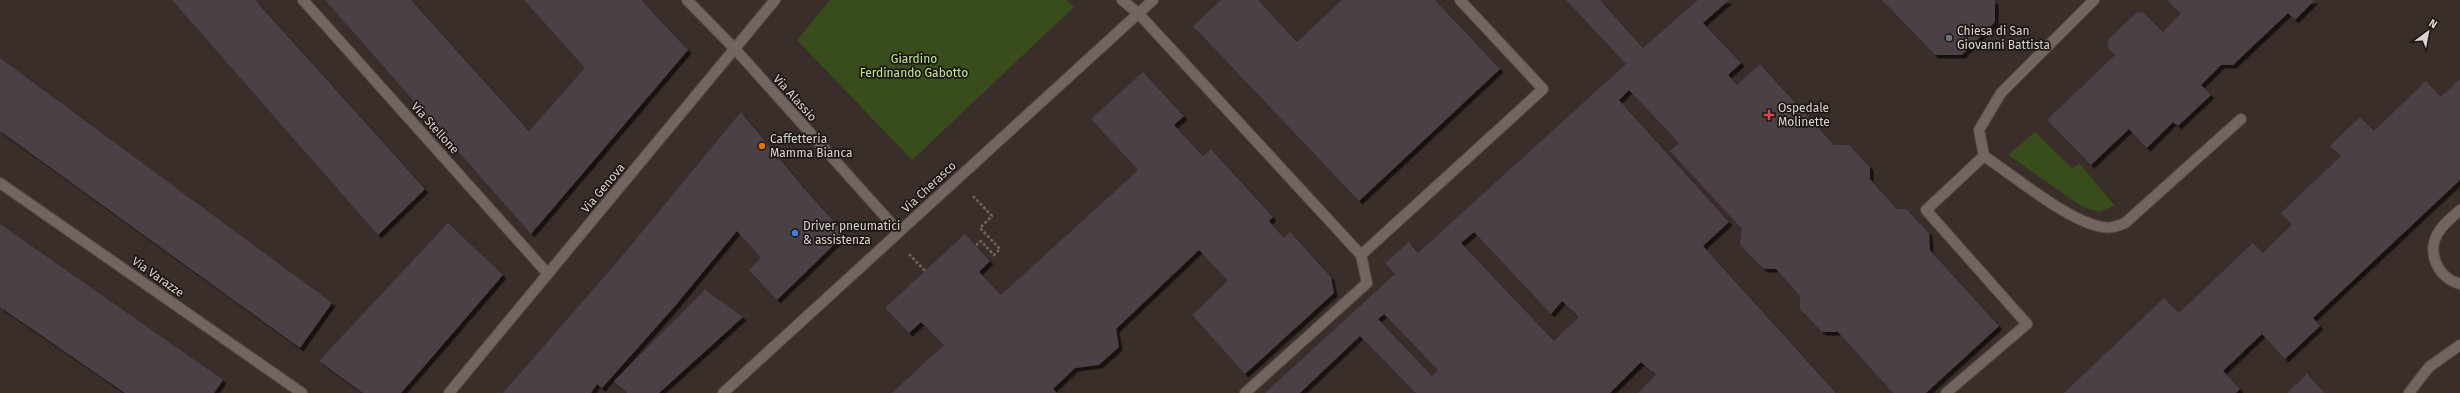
<svg xmlns="http://www.w3.org/2000/svg" width="2460" height="393" viewBox="0 0 2460 393" font-family="'Fira Sans',sans-serif">
  <defs>
    <filter id="shadow"><feDropShadow dx="3.5" dy="3.5" stdDeviation="0" flood-color="#0009"/></filter>
  </defs>
  <rect width="100%" height="100%" fill="#392e29"/>
  <!-- green -->
  <path fill="#394c1c" d="M830,0H1066L1074,7L912,160L797,40Z
    M2035,132L2072,168L2080,164L2115,206L2099,212L2083,207L2008,155Z"/>
  <!-- building -->
  <path fill="#4c4045" fill-rule="evenodd" filter="url(#shadow)" d="M172,0H255L425,189L378,235Z
    M325,0H411L529,131L585,68L524,0H641L688,50L531,234Z
    M1221,0H1258L1297,42L1342,0H1435L1500,69L1359,201L1193,26Z
    M1566,0H1600L1643,48L1698,0H1729L1703,23L1741,63L1728,75L1737,85L1760,64L1834,145H1849L1870,167V179L1897,209H1906L1929,233L1930,250L1999,326L1926,393H1893L1838,332H1822L1800,309V296L1776,269H1764L1740,245L1742,229L1670,151L1679,143L1629,90L1619,100L1729,222L1703,246L1836,393H1638L1656,375L1641,362L1610,393H1416L1360,336L1300,393H1265L1395,274L1385,263L1409,242L1418,253L1626,64ZM1474,232L1551,314L1562,301L1579,317L1554,341L1461,243ZM1384,314L1438,370L1432,376L1378,319Z
    M1882,0H1995V22L1962,55H1935Z
    M2167,0H2315L2295,20L2288,13L2233,65H2221L2201,85L2211,95L2178,126L2173,122L2147,148L2129,129L2091,165L2047,120L2115,55L2108,48V40L2137,12L2144,13L2163,32L2181,14Z
    M0,58L332,303L300,348L0,131Z
    M1143,72L1184,116L1174,125L1203,156L1211,149L1273,217L1269,221L1284,238L1290,232L1331,277L1334,293L1245,374L1192,315L1228,281L1199,250L1116,329L1119,347L1099,365L1075,368L1053,389L1057,393H892L944,345L921,322L909,333L885,308L965,234L990,261L979,272L1001,295L1123,184L1138,170L1091,119Z
    M2460,79V180L2313,318L2320,326L2285,359L2262,334L2223,371L2240,389L2236,393H2064L2164,298L2179,313L2253,243L2263,253L2292,225L2281,213L2341,156L2330,146L2360,117L2374,131L2426,81L2441,97Z
    M741,112L803,187L845,234L777,300L749,270L761,258L737,231L675,306L602,388L597,384L591,393H503L618,261Z
    M448,223L503,275L401,393H363L319,361Z
    M0,224L223,380L214,393H125L0,307Z
    M705,290L743,317L659,393H627L614,381Z
    M2307,374L2325,393H2287Z"/>
  <g fill="none" stroke-linecap="round" stroke-linejoin="round">
    <defs>
      <path id="lane" d="M1138,13L1361,255L1367,283L1245,393
        M1984,156L1979,130L2001,93L2094,0
        M2460,210C2454,216 2445,222 2440,230C2425,250 2437,278 2460,284
        M1361,255L1543,89L1460,0
        M1946,393L2027,324L1926,210L1984,156C2014,176 2066,219 2098,226C2108,229 2115,227 2125,223L2241,119
        M2409,393L2429,367L2460,345"/>
      <path id="street" d="M303,0L548,274
        M687,0L735,49L899,232
        M1122,0L1138,13
        M0,183L302,393
        M723,393L1153,0"/>
      <path id="secondary" d="M449,393L775,0"/>
    </defs>
    <!-- lane casing -->
    <use href="#lane" stroke="#554b47" stroke-width="12"/>
    <!-- street casing -->
    <use href="#street" stroke="#554b47" stroke-width="12"/>
    <!-- secondary casing -->
    <use href="#secondary" stroke="#554b47" stroke-width="12"/>
    <!-- path -->
    <path stroke="#6f6561" stroke-width="2.5" stroke-dasharray="3 2" stroke-linecap="butt" d="M973,196L992,216L980,228L1000,249L994,255L981,241L976,245
      M909,254L925,271"/>
    <!-- lane -->
    <use href="#lane" stroke="#726560" stroke-width="10"/>
    <!-- street -->
    <use href="#street" stroke="#726560" stroke-width="10"/>
    <!-- secondary -->
    <use href="#secondary" stroke="#726560" stroke-width="10"/>
  </g>
  <!-- markers -->
  <circle fill="#6b7280" stroke="#1c1715" stroke-width="1.5" cx="1949" cy="38" r="4"/>
  <path fill="#e0444e" stroke="#1c1715" stroke-width="1.5" d="M1767 109h4v4h4v4h-4v4h-4v-4h-4v-4h4z"/>
  <circle fill="#e8710a" stroke="#1c1715" stroke-width="1.5" cx="762" cy="146" r="4"/>
  <circle fill="#3f7fe0" stroke="#1c1715" stroke-width="1.5" cx="795" cy="233" r="4"/>
  <g text-anchor="middle" stroke-width="3.5" stroke-linejoin="round" paint-order="stroke">
    <!-- poi labels -->
    <g font-size="12" fill="#dcd4d1" stroke="#1c1715" text-anchor="start">
      <text x="1957" y="35">Chiesa di San<tspan x="1957" dy="14">Giovanni Battista</tspan></text>
      <text x="1778" y="112">Ospedale<tspan x="1778" dy="14">Molinette</tspan></text>
      <text x="770" y="143">Caffetteria<tspan x="770" dy="14">Mamma Bianca</tspan></text>
      <text x="803" y="230">Driver pneumatici<tspan x="803" dy="14">&amp; assistenza</tspan></text>
    </g>
    <!-- park labels -->
    <g font-size="12" fill="#c1ea88" stroke="#1c1715">
      <text x="914" y="63">Giardino<tspan x="914" dy="14">Ferdinando Gabotto</tspan></text>
    </g>
    <!-- street labels -->
    <g font-size="12" fill="#dcd4d1" stroke="#1c1715">
      <text transform="translate(795 98) rotate(48)" y="4">Via Alassio</text>
      <text transform="translate(435 128) rotate(48)" y="4">Via Stellone</text>
      <text transform="translate(929 187) rotate(-43)" y="4">Via Cherasco</text>
      <text transform="translate(603 188) rotate(-50)" y="4">Via Genova</text>
      <text transform="translate(158 277) rotate(35)" y="4">Via Varazze</text>
    </g>
  </g>
  <!-- north arrow -->
  <g transform="translate(2428 32) rotate(32)" stroke="#1c1715" stroke-width="3" paint-order="stroke">
  <path d="M0-3L7 15L0 10L-7 15Z" fill="#dcd4d1"/>
  <text y="-6" font-size="11" font-weight="bold" text-anchor="middle" fill="#dcd4d1">N</text>
  </g>
</svg>
